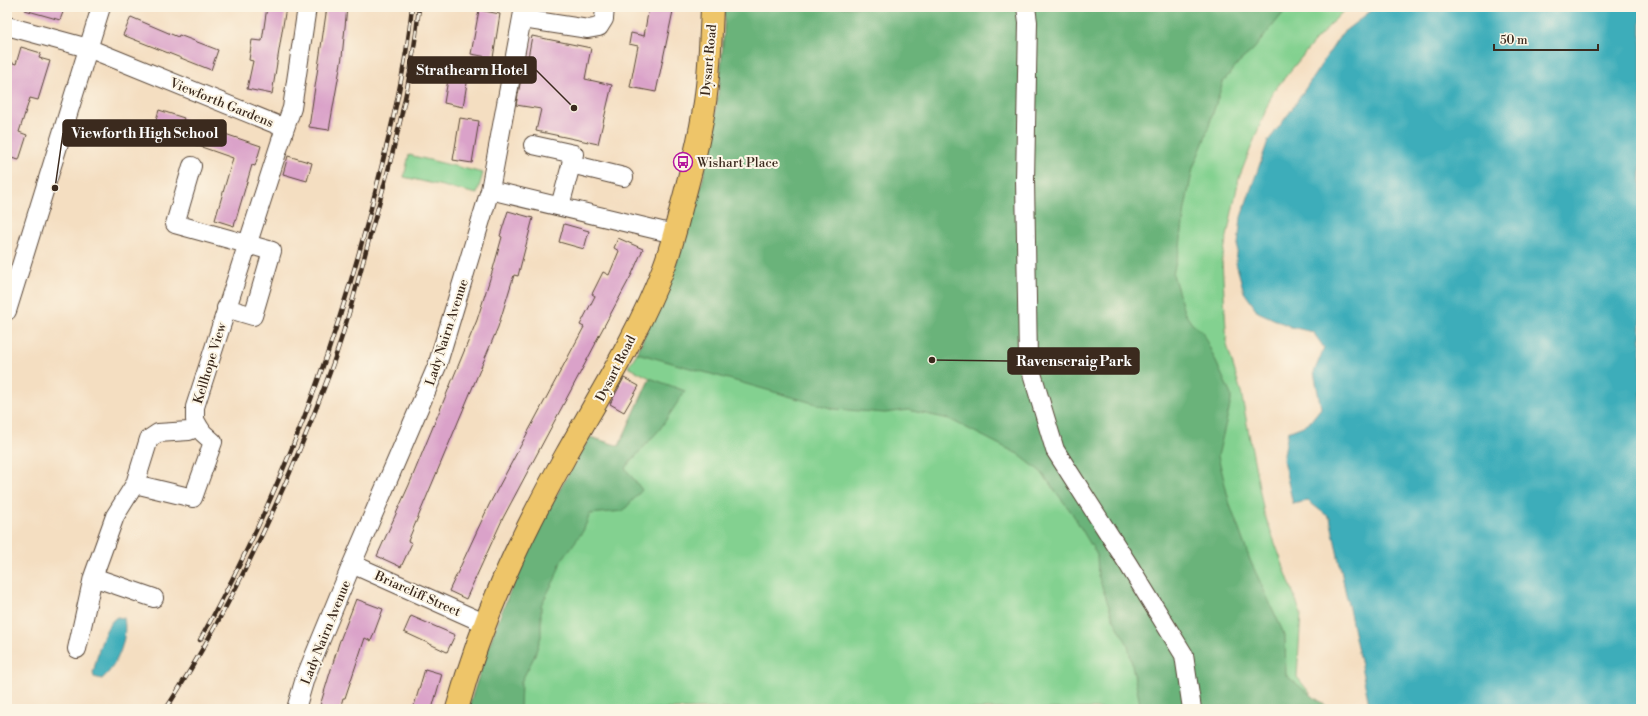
<svg xmlns="http://www.w3.org/2000/svg" width="1648" height="716" viewBox="0 0 1648 716" font-family="'Libre Bodoni',serif">
  <rect width="100%" height="100%" fill="#fcf5e5"/>
  <filter id="ink" filterUnits="userSpaceOnUse"><feTurbulence type="fractalNoise" baseFrequency=".025" numOctaves="2"/><feDisplacementMap in="SourceGraphic" scale="8" xChannelSelector="R" yChannelSelector="G"/><feConvolveMatrix kernelMatrix="1 2 1 2 8 2 1 2 1" color-interpolation-filters="sRGB"/></filter>
  <filter id="wash" filterUnits="userSpaceOnUse"><feTurbulence type="fractalNoise" baseFrequency=".012" numOctaves="4" result="noise"/><feDisplacementMap in="SourceGraphic" scale="16" xChannelSelector="R" yChannelSelector="G"/><feGaussianBlur stdDeviation="0.9" result="paint"/><feColorMatrix in="noise" values="0 0 0 0 0 0 0 0 0 0 0 0 0 0 0 0 0 1.4 0 .05"/><feComposite in="paint" operator="in"/></filter>
  <g filter="url(#wash)">
    <rect width="100%" height="100%" fill="#f4dec1"/>
    <!-- green -->
    <path fill="#83d190" stroke="#5f7e57" d="M725,7H1347L1314,42L1273,92L1239,178L1222,261L1227,345L1241,392L1264,513L1301,614L1297,677L1313,697L1331,709H468L557,494L590,437L619,446L650,378L628,367L637,353C652,317 669,282 683,246C710,173 722,85 725,7Z
      M409,155L483,173L477,194L404,177Z"/>
    <!-- forest -->
    <path fill="#6ab37a" stroke="#526e4c" d="M725,7H1288L1253,50L1238,63L1223,82L1204,141L1193,168L1185,208L1180,247L1173,274L1184,312L1192,324L1202,331L1231,395V401L1218,456L1230,505L1250,560L1285,636L1286,675L1304,690L1325,705V709H1141L1128,645L1113,618L1098,575L1097,555L1072,513L1041,472L1018,454L949,419L908,410L885,413L834,409L637,353C652,317 669,282 683,246C710,173 722,85 725,7Z
      M650,378L685,391L660,429L625,468L642,490L623,511L590,514L583,531L561,561L555,579L541,605V637L534,657L521,682L520,709H468C484,658 502,606 525,558C544,516 567,476 590,437L619,446Z"/>
    <!-- water -->
    <path fill="#3eadba" stroke="#3c6c6c" d="M1376,7H1641V709H1370L1330,518L1308,501L1293,504L1283,460L1288,432L1308,424L1321,408L1314,372L1324,348L1313,332L1291,327L1258,312L1244,292L1236,263L1241,217L1268,141L1290,112L1342,33Z
      M117,617L124,618C128,638 118,665 102,679L94,677L93,673C97,658 103,625 117,617Z"/>
    <g id="blocks">
      <!-- building -->
      <path fill="#daa2c9" d="M26,7H65L60,20L25,10Z
        M267,7H286L272,94L247,89L253,61L249,60L252,40L262,41Z
        M327,7H347L342,57L329,130L309,127Z
        M649,7L673,11L656,92L630,87L638,46L629,44L631,33L644,36Z
        M479,10L500,14L493,58L471,54Z
        M131,17L178,37L179,35L218,50L211,70L123,35Z
        M532,36L591,48L585,79L612,85L598,144L536,131L541,109L516,105L524,63H527Z
        M21,47L41,53L39,58L50,61L38,100L30,98L19,132L27,135L19,160L7,157V91L10,81L7,80V61L16,64Z
        M451,62L470,65L463,107L444,103Z
        M159,110L184,118L183,120L261,146L255,166L252,165L234,226L215,220L233,158L153,130Z
        M460,118L479,121L472,163L453,160Z
        M288,156L312,163L307,181L283,174Z
        M508,211L533,218L518,276L514,275L498,327L408,541L412,543L401,567L377,556L409,485L477,320L493,269L502,237L500,236Z
        M564,224L589,231L584,249L559,242Z
        M618,238L643,249L632,274L595,343H596L503,518L466,599L449,591L489,505L584,327L580,325L595,296L592,294L603,272L609,275L619,251L614,248Z
        M624,378L639,386L624,412L610,404Z
        M356,599L383,609L371,641L365,638L345,698H343L340,709H319L339,643Z
        M411,616L455,635L447,652L404,632Z
        M425,669L442,674L432,709H413Z"/>
    </g>
  </g>
  <g filter="url(#ink)">
    <use href="#blocks" fill-opacity="0" stroke="#574536" stroke-width="1"/>
    <g fill="none" stroke-linecap="round" stroke-linejoin="round">
      <defs>
        <path id="minor" d="M1026,7L1028,22L1025,180L1028,360L1055,450L1128,564L1184,655L1192,709
          M523,19L588,29L599,27L604,19L605,7
          M7,26L88,48L285,128L292,108L307,7
          M533,145L574,154L560,206
          M571,164L624,177
          M192,166L175,224L272,251L253,316L226,308
          M490,190L674,234
          M7,311L101,7
          M135,484L193,498L213,442L203,433L199,427
          M352,564L484,623
          M93,577L154,598
          M77,649L93,577L115,516L135,484L149,439L158,433L189,431L199,427L195,420V407L285,128
          M296,709L305,678L352,564L437,366L490,190L524,7"/>
        <path id="major" d="M457,709C482,618 520,537 566,455C600,394 639,333 664,267C672,246 677,223 683,201C693,163 703,126 707,86C710,60 711,33 712,7"/>
      </defs>
      <!-- minor casing -->
      <use href="#minor" stroke="#574536" stroke-width="20"/>
      <!-- major casing -->
      <use href="#major" stroke="#574536" stroke-width="24"/>
      <!-- minor -->
      <use href="#minor" stroke="#fff" stroke-width="18"/>
      <!-- major -->
      <use href="#major" stroke="#eec569" stroke-width="22"/>
      <defs>
        <path id="rail" d="M200,640C279,498 337,346 376,189C391,129 406,69 412,7
          M166,709C231,608 282,499 324,388C344,337 357,284 371,232C392,159 412,83 419,7"/>
      </defs>
      <!-- rail casing -->
      <use href="#rail" stroke="#3b2a1e" stroke-width="4.5"/>
      <!-- rail -->
      <use href="#rail" stroke="#fcf5e5" stroke-width="3" stroke-dasharray="9" stroke-linecap="butt"/>
    </g>
  </g>
  <!-- icons -->
  <defs>
    <symbol id="bus-ring" viewBox="-11 -11 22 22"><circle r="9.5" fill="#fcf5e5" stroke="#b5179e" stroke-width="1.5"/><path d="M-5-6H5V4H4V6H2V4H-2V6H-4V4H-5ZM-3.5-4V0h7V-4ZM-3.5 1.2v1.5H-2V1.2ZM2 1.2v1.5H3.5V1.2Z" fill="#b5179e"/></symbol>
  </defs>
  <g fill-rule="evenodd">
    <use href="#bus-ring" x="672" y="151" width="22" height="22"/>
  </g>
  <g text-anchor="middle" stroke-width="4" stroke-linejoin="round" paint-order="stroke">
    <!-- street labels -->
    <g font-size="13" fill="#3b2a1e" stroke="#fcf5e5">
      <text transform="translate(708 60) rotate(-85)" y="5">Dysart Road</text>
      <text transform="translate(222 102) rotate(22)" y="5">Viewforth Gardens</text>
      <text transform="translate(446 332) rotate(-72)" y="5">Lady Nairn Avenue</text>
      <text transform="translate(209 363) rotate(-73)" y="5">Kellhope View</text>
      <text transform="translate(615 368) rotate(-63)" y="5">Dysart Road</text>
      <text transform="translate(418 593) rotate(24)" y="5">Briarcliff Street</text>
      <text transform="translate(325 632) rotate(-68)" y="5">Lady Nairn Avenue</text>
    </g>
    <!-- poi labels -->
    <g font-size="13" fill="#3b2a1e" stroke="#fcf5e5" text-anchor="start">
      <text x="697" y="167">Wishart Place</text>
    </g>
  </g>
  <!-- callouts -->
  <path fill="none" stroke="#3b2a1e" stroke-width="1.5" d="M574 108L536 70M55 188L63 133M932 360L1008 361"/>
  <g fill="#3b2a1e" stroke="#fcf5e5" stroke-width="1.5">
    <circle cx="574" cy="108" r="4"/>
    <circle cx="55" cy="188" r="4"/>
    <circle cx="932" cy="360" r="4"/>
  </g>
  <g fill="#3b2a1e" stroke="#3b2a1e" stroke-width="1.5">
    <rect x="408" y="57" width="128" height="26" rx="4"/>
    <rect x="63" y="120" width="163" height="26" rx="4"/>
    <rect x="1008" y="348" width="131" height="26" rx="4"/>
  </g>
  <g font-size="14" text-anchor="middle" font-weight="bold" fill="#fff">
    <text x="472" y="75">Strathearn Hotel</text>
    <text x="145" y="138">Viewforth High School</text>
    <text x="1074" y="366">Ravenscraig Park</text>
  </g>
  <!-- margin -->
  <rect width="1648" height="716" fill="none" stroke="#fcf5e5" stroke-width="24"/>
  <!-- scale -->
  <path d="M1494 44v6h104v-6" fill="none" stroke="#3b2a1e" stroke-width="2"/>
  <text x="1500" y="44" font-size="12" fill="#3b2a1e" stroke="#fcf5e5" stroke-width="3" paint-order="stroke">50 m</text>
</svg>
